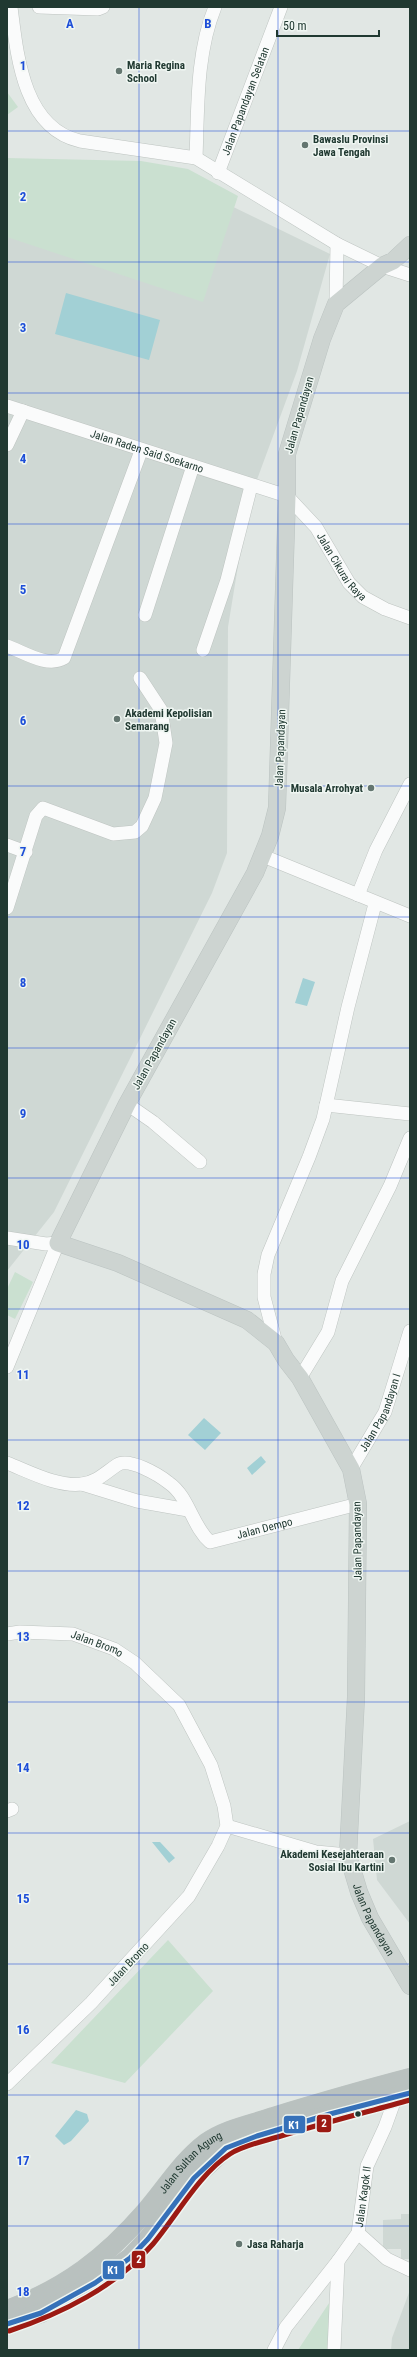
<svg xmlns="http://www.w3.org/2000/svg" width="417" height="2357" viewBox="0 0 417 2357" font-family="'Roboto Condensed',sans-serif">
  <rect width="100%" height="100%" fill="#e1e7e4"/>
  <!-- built -->
  <path fill="#cfd8d4" d="M7,168L190,186L330,254L297,371L251,496L237,572L228,627L227,853L212,893L54,1212L7,1271Z
    M410,1821V1924L377,1880L373,1839Z
    M401,2214H410V2259H401V2249H383V2220L401,2219Z
    M410,2290V2350H391L392,2338Z"/>
  <!-- green -->
  <path fill="#cae0d0" d="M7,92L18,107L7,115Z
    M7,158L141,161L188,169L238,196L203,302L7,237Z
    M15,1272L33,1282L15,1319L7,1315V1289Z
    M168,1940L213,1991L125,2083L51,2063Z
    M333,2297L331,2345L326,2350H298Z"/>
  <!-- water -->
  <path fill="#a2d0d5" d="M66,293L160,320L149,360L55,334Z
    M303,978L315,982L307,1006L295,1003Z
    M204,1418L221,1433L205,1450L188,1435Z
    M261,1456L266,1462L252,1475L247,1468Z
    M152,1842H160L175,1858L169,1863Z
    M76,2110L87,2114L89,2121L71,2141L64,2145L55,2136Z"/>
  <g fill="none" stroke-linecap="round" stroke-linejoin="round">
    <defs>
      <g id="minor">
        <path d="M11,7C17,55 23,128 80,141L196,158L337,244L382,266L410,275"/>
        <path d="M39,7L98,9L103,7"/>
        <path d="M196,158C198,108 196,54 215,7"/>
        <path id="s1" d="M218,173L281,7"/>
        <path d="M336,304L337,244"/>
        <path id="s2" d="M7,406L287,496L316,527L349,583L363,597L385,609L410,618"/>
        <path d="M7,445L23,411"/>
        <path d="M145,615L193,466"/>
        <path d="M7,646C24,652 47,668 64,658L141,451"/>
        <path d="M203,650L227,580L251,486"/>
        <path d="M7,845L26,852"/>
        <path d="M263,856L410,916"/>
        <path d="M358,895L376,850L410,784"/>
        <path d="M7,908L36,816L43,808L113,834L135,832L142,826L155,798L166,743L161,710L140,678"/>
        <path d="M127,1104L153,1122L200,1162"/>
        <path d="M326,1105L410,1114"/>
        <path d="M7,1238L46,1244L58,1243"/>
        <path d="M276,1343L264,1297V1274L268,1255L309,1157L323,1119L348,1007L375,904"/>
        <path d="M7,1367L58,1243"/>
        <path d="M300,1378L328,1332L342,1281L390,1186L410,1138"/>
        <path id="s3" d="M7,1463C30,1472 57,1487 82,1484C97,1482 105,1473 117,1465C129,1457 159,1475 169,1483C189,1497 192,1526 210,1542L358,1504"/>
        <path id="s4" d="M351,1469L385,1412L410,1331"/>
        <path d="M82,1484L137,1501L188,1510"/>
        <path id="s5" d="M7,1634L20,1632L73,1634L114,1649L135,1663L179,1705L211,1765L224,1806L227,1826L218,1846L189,1896L91,2003L7,2084"/>
        <path d="M7,1811L12,1809"/>
        <path d="M227,1826L316,1852L348,1855"/>
        <path d="M358,2233L387,2259L410,2270"/>
        <path id="s6" d="M274,2350L286,2327L338,2261L358,2233L367,2166L385,2127L394,2102L398,2096"/>
        <path d="M334,2350L338,2261"/>
      </g>
      <g id="major">
        <path id="s7" d="M410,245L393,261L382,266L336,304L322,339L287,454V496L277,808L270,836L255,873L127,1104L58,1243L118,1263L247,1320L276,1343L286,1360L300,1378L351,1469L358,1504L356,1697L348,1855L359,1892L370,1918L410,1986"/>
      </g>
      <g id="highway">
        <path id="s8" d="M7,2310C66,2288 105,2258 146,2211C166,2188 181,2162 206,2143C226,2129 250,2125 273,2117C319,2103 364,2090 410,2078"/>
        <path d="M7,2324L41,2313L95,2283L130,2258L148,2239L194,2178L226,2148L257,2136L330,2114L410,2093"/>
      </g>
    </defs>
    <!-- minor casing -->
    <use href="#minor" stroke="#bec4c1" stroke-width="14"/>
    <!-- major casing -->
    <use href="#major" stroke="#bbc3c1" stroke-width="18"/>
    <!-- highway casing -->
    <use href="#highway" stroke="#bbc3c1" stroke-width="20"/>
    <!-- minor -->
    <use href="#minor" stroke="#fafbfb" stroke-width="13"/>
    <!-- major -->
    <use href="#major" stroke="#cdd4d1" stroke-width="17"/>
    <!-- highway -->
    <use href="#highway" stroke="#b9c1bf" stroke-width="19"/>
    <defs>
      <path id="bus-1" d="M7,2324L41,2313L95,2283L130,2258L148,2239L194,2178L226,2148L257,2136L330,2114L410,2093"/>
      <path id="bus-2" d="M9,2331C61,2314 117,2286 153,2244C176,2217 199,2174 230,2154C244,2145 265,2141 281,2136C324,2123 367,2112 410,2100"/>
    </defs>
    <!-- bus-1 casing -->
    <use href="#bus-1" stroke="#eff6f2" stroke-width="8"/>
    <!-- bus-2 casing -->
    <use href="#bus-2" stroke="#eff6f2" stroke-width="8"/>
    <!-- bus-1 -->
    <use href="#bus-1" stroke="#3671b9" stroke-width="5"/>
    <!-- bus-2 -->
    <use href="#bus-2" stroke="#9c1a13" stroke-width="5"/>
  </g>
  <!-- grid -->
  <path fill="none" stroke="#1d4ed8" stroke-width="1" stroke-opacity="0.55" d="M139,7V2350M278,7V2350M7,131H410M7,262H410M7,393H410M7,524H410M7,655H410M7,786H410M7,917H410M7,1048H410M7,1178H410M7,1309H410M7,1440H410M7,1571H410M7,1702H410M7,1833H410M7,1964H410M7,2095H410M7,2226H410"/>
  <!-- markers -->
  <g fill="#647670" stroke="#eff6f2" stroke-width="1.5">
    <circle cx="119" cy="71" r="4"/>
    <circle cx="305" cy="145" r="4"/>
    <circle cx="117" cy="719" r="4"/>
    <circle cx="371" cy="788" r="4"/>
    <circle cx="392" cy="1860" r="4"/>
    <circle cx="239" cy="2244" r="4"/>
  </g>
  <circle fill="#203931" stroke="#eff6f2" stroke-width="1.5" cx="358" cy="2114" r="3.5"/>
  <g text-anchor="middle" stroke-width="3" stroke-linejoin="round" paint-order="stroke">
    <!-- poi labels -->
    <g font-size="11" font-weight="bold" fill="#203931" stroke="#eff6f2" text-anchor="start">
      <text x="127" y="69">Maria Regina<tspan x="127" dy="13">School</tspan></text>
      <text x="313" y="143">Bawaslu Provinsi<tspan x="313" dy="13">Jawa Tengah</tspan></text>
      <text x="125" y="717">Akademi Kepolisian<tspan x="125" dy="13">Semarang</tspan></text>
      <text x="363" y="792" text-anchor="end">Musala Arrohyat</text>
      <text x="384" y="1858" text-anchor="end">Akademi Kesejahteraan<tspan x="384" dy="13">Sosial Ibu Kartini</tspan></text>
      <text x="247" y="2248">Jasa Raharja</text>
    </g>
    <!-- street labels -->
    <g font-size="11" fill="#203931" stroke="#eff6f2">
      <text dy="4" stroke="none"><textPath href="#s1" startOffset="77">Jalan Papandayan Selatan</textPath></text>
      <text transform="translate(299 415) rotate(-74)" y="4">Jalan Papandayan</text>
      <text dy="4" stroke="none"><textPath href="#s2" startOffset="147">Jalan Raden Said Soekarno</textPath></text>
      <text dy="4" stroke="none"><textPath href="#s2" startOffset="384">Jalan Cikurai Raya</textPath></text>
      <text transform="translate(280 749) rotate(-88)" y="4">Jalan Papandayan</text>
      <text transform="translate(154 1054) rotate(-61)" y="4">Jalan Papandayan</text>
      <text dy="4" stroke="none"><textPath href="#s4" startOffset="64">Jalan Papandayan I</textPath></text>
      <text dy="4" stroke="none"><textPath href="#s3" startOffset="305">Jalan Dempo</textPath></text>
      <text transform="translate(357 1541) rotate(-91)" y="4">Jalan Papandayan</text>
      <text dy="4" stroke="none"><textPath href="#s5" startOffset="92">Jalan Bromo</textPath></text>
      <text dy="4" stroke="none"><textPath href="#s7" startOffset="1940">Jalan Papandayan</textPath></text>
      <text transform="translate(128 1964) rotate(-47)" y="4">Jalan Bromo</text>
      <text dy="4" stroke="none"><textPath href="#s8" startOffset="239">Jalan Sultan Agung</textPath></text>
      <text dy="4" stroke="none"><textPath href="#s6" startOffset="181">Jalan Kagok II</textPath></text>
    </g>
  </g>
  <g font-size="13" text-anchor="middle" font-weight="bold" fill="#1d4ed8" stroke="#eff6f2" stroke-width="3" stroke-linejoin="round" paint-order="stroke">
    <text x="70" y="28">A</text>
    <text x="208" y="28">B</text>
    <text x="23" y="70">1</text>
    <text x="23" y="201">2</text>
    <text x="23" y="332">3</text>
    <text x="23" y="463">4</text>
    <text x="23" y="594">5</text>
    <text x="23" y="725">6</text>
    <text x="23" y="856">7</text>
    <text x="23" y="987">8</text>
    <text x="23" y="1118">9</text>
    <text x="23" y="1249">10</text>
    <text x="23" y="1379">11</text>
    <text x="23" y="1510">12</text>
    <text x="23" y="1641">13</text>
    <text x="23" y="1772">14</text>
    <text x="23" y="1903">15</text>
    <text x="23" y="2034">16</text>
    <text x="23" y="2165">17</text>
    <text x="23" y="2296">18</text>
  </g>
  <g stroke="#eff6f2" stroke-width="1.5">
    <rect x="316" y="2114" width="16" height="19" rx="4" fill="#9c1a13"/>
    <rect x="283" y="2115" width="23" height="19" rx="4" fill="#3671b9"/>
    <rect x="131" y="2250" width="15" height="19" rx="4" fill="#9c1a13"/>
    <rect x="102" y="2260" width="23" height="20" rx="4" fill="#3671b9"/>
  </g>
  <g font-size="11" text-anchor="middle" font-weight="bold" fill="#fff">
    <text x="324" y="2127">2</text>
    <text x="294" y="2129">K1</text>
    <text x="139" y="2263">2</text>
    <text x="113" y="2274">K1</text>
  </g>
  <!-- border -->
  <rect width="417" height="2357" fill="none" stroke="#203931" stroke-width="16"/>
  <!-- scale -->
  <path d="M277 30v6h102v-6" fill="none" stroke="#203931" stroke-width="2"/>
  <text x="283" y="30" font-size="12" fill="#203931" stroke="#eff6f2" stroke-width="3" paint-order="stroke">50 m</text>
</svg>
